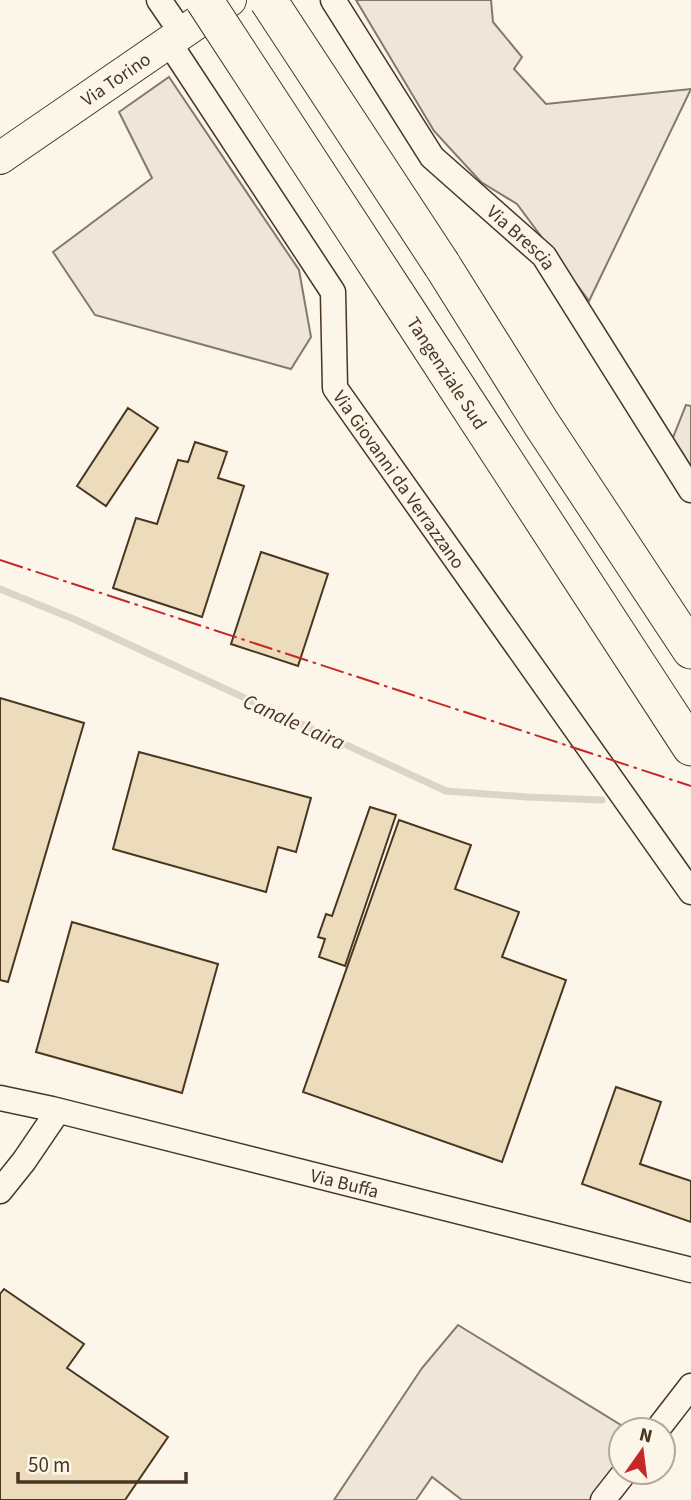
<svg xmlns="http://www.w3.org/2000/svg" width="691" height="1500" viewBox="0 0 691 1500" font-family="'Source Sans 3',sans-serif">
  <rect width="100%" height="100%" fill="#fbf6e9"/>
  <!-- green -->
  <path fill="#ede6d9" stroke="#887966" stroke-width="2" d="M356,0H491L493,22L522,57L514,69L546,104L691,89L589,301L517,204L481,182L434,131Z
    M169,77L299,270L311,337L291,369L95,315L53,252L152,178L119,112Z
    M686,405L691,406V468L672,440Z
    M458,1325L629,1430H621V1469L599,1500H462L432,1477L416,1500H334L422,1368Z"/>
  <g fill="none" stroke-linecap="round" stroke-linejoin="round">
    <!-- stream -->
    <path stroke="#dcd4c6" stroke-width="7" d="M0,589L76,620L446,791L527,797L602,800"/>
  </g>
  <!-- building -->
  <path fill="#ecdcbc" stroke="#4a3520" stroke-width="2" d="M128,408L158,428L106,506L77,486Z
    M195,442L227,452L218,478L244,486L202,617L113,588L136,518L157,524L178,460L188,462Z
    M261,552L328,574L298,666L231,644Z
    M0,698L84,723L8,982L0,980Z
    M139,752L311,798L296,852L278,847L266,892L113,849Z
    M370,807L396,815L345,966L319,957L325,939L318,937L326,914L332,916Z
    M399,820L471,845L455,889L519,912L502,957L566,980L502,1162L303,1092Z
    M72,922L218,964L182,1093L36,1052Z
    M616,1087L661,1102L640,1164L691,1181V1222L582,1184Z
    M4,1289L84,1344L67,1368L168,1437L125,1500H0V1294Z"/>
  <g fill="none" stroke-linecap="round" stroke-linejoin="round">
    <defs>
      <g id="minor">
        <path d="M159,0L181,32"/>
        <path id="s1" d="M333,0L432,157L544,256L691,490"/>
        <path id="s2" d="M168,41L333,292L335,388L691,892"/>
        <path id="s3" d="M0,1098L52,1109L691,1270"/>
        <path d="M0,1191L24,1161L58,1111"/>
        <path d="M657,1430L691,1386"/>
        <path d="M603,1500L625,1472"/>
      </g>
      <g id="major">
        <path id="s4" d="M0,158L230,0"/>
      </g>
      <g id="highway">
        <path d="M442,265L541,423L691,650"/>
        <path id="s5" d="M396,294L691,747"/>
      </g>
    </defs>
    <!-- minor casing -->
    <use href="#minor" stroke="#4a3520" stroke-width="27"/>
    <!-- major casing -->
    <use href="#major" stroke="#4a3520" stroke-width="34"/>
    <!-- highway casing -->
    <use href="#highway" stroke="#4a3520" stroke-width="39"/>
    <!-- minor -->
    <use href="#minor" stroke="#fbf6e9" stroke-width="24"/>
    <!-- major -->
    <use href="#major" stroke="#fbf6e9" stroke-width="32"/>
    <!-- highway -->
    <use href="#highway" stroke="#fbf6e9" stroke-width="37"/>
    <defs>
      <path id="highway-bridge" d="M204,0L396,294
        M268,0L442,265"/>
    </defs>
    <!-- highway-bridge casing -->
    <use href="#highway-bridge" stroke="#4a3520" stroke-width="39" stroke-linecap="butt"/>
    <!-- highway-bridge -->
    <use href="#highway-bridge" stroke="#fbf6e9" stroke-width="37"/>
    <!-- power -->
    <path stroke="#c62828" stroke-width="2" stroke-dasharray="24 5 3.5 5" stroke-linecap="butt" d="M0,560L691,786"/>
  </g>
  <g text-anchor="middle" stroke-width="5" stroke-linejoin="round" paint-order="stroke">
    <!-- street labels -->
    <g font-size="19" fill="#4a3520" stroke="#fbf6e9">
      <text dy="7" stroke="none"><textPath href="#s4" startOffset="140">Via Torino</textPath></text>
      <text dy="7" stroke="none"><textPath href="#s1" startOffset="306">Via Brescia</textPath></text>
      <text dy="7" stroke="none"><textPath href="#s5" startOffset="94">Tangenziale Sud</textPath></text>
      <text dy="7" stroke="none"><textPath href="#s2" startOffset="508">Via Giovanni da Verrazzano</textPath></text>
      <text dy="7" stroke="none"><textPath href="#s3" startOffset="355">Via Buffa</textPath></text>
    </g>
    <!-- water labels -->
    <g font-size="21" font-style="italic" fill="#4a3520" stroke="#fbf6e9">
      <text transform="translate(294 722) rotate(24)" y="7">Canale Laira</text>
    </g>
  </g>
  <!-- north arrow -->
  <g transform="translate(642 1451) rotate(14)"><circle r="33" fill="#fbf6e9" stroke="#b4a999" stroke-width="2"/>
  <path d="M0-5L12 26L0 18L-12 26Z" fill="#c62828"/>
  <text y="-10" font-size="19" font-weight="bold" text-anchor="middle" fill="#4a3520">N</text>
  </g>
  <!-- scale -->
  <path d="M18 1472v10h168v-10" fill="none" stroke="#4a3520" stroke-width="3.5"/>
  <text x="28" y="1472" font-size="21" fill="#4a3520" stroke="#fbf6e9" stroke-width="5" paint-order="stroke">50 m</text>
</svg>
